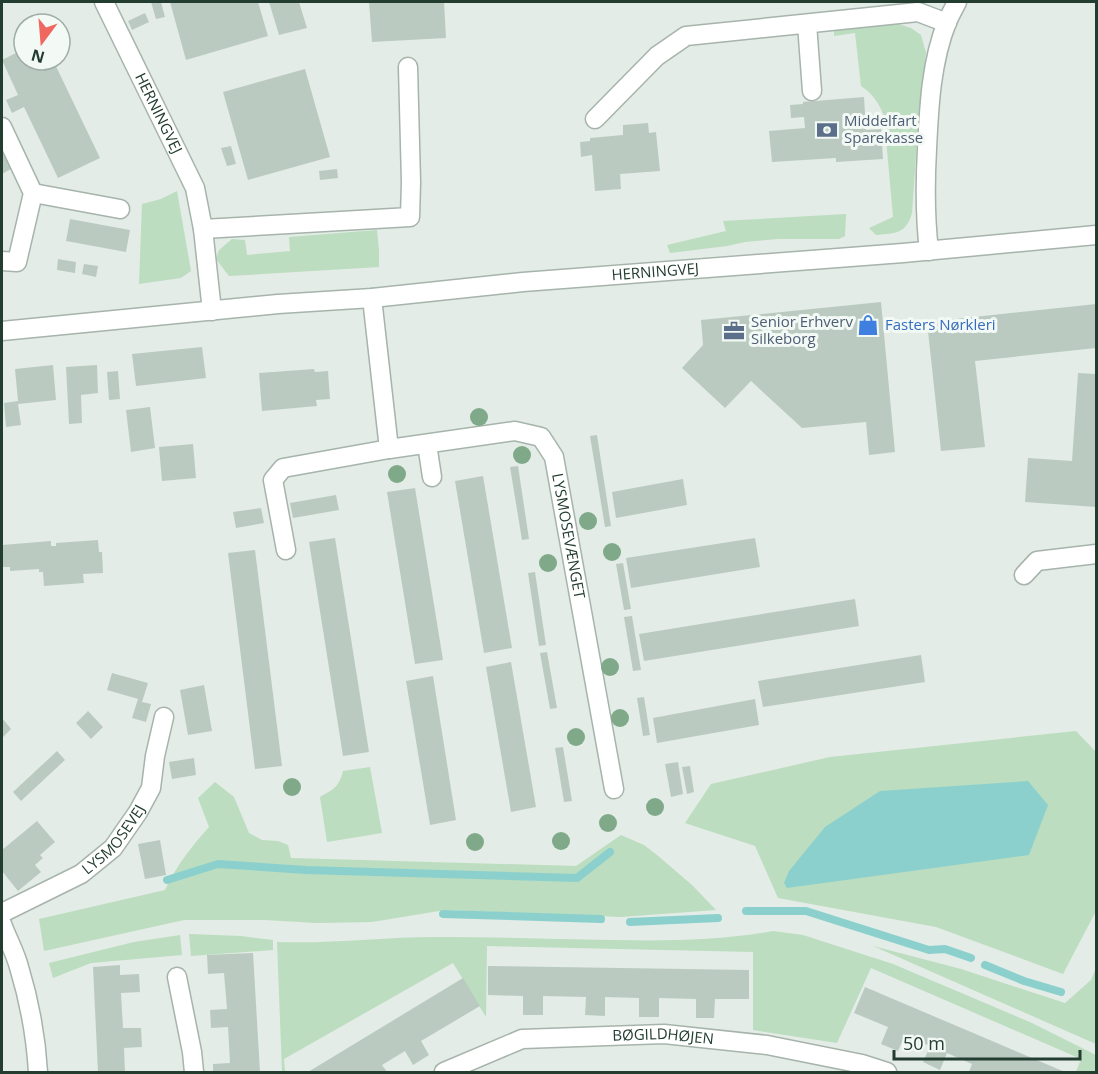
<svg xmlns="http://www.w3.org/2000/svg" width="1098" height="1074" viewBox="0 0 1098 1074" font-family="'Open Sans',sans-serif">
  <rect width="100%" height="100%" fill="#e3ece6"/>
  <!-- green -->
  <path fill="#bcddbf" d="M895,23L911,28L921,35L926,53L918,126L912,213C906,234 896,233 876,235L869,228L893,217L884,116C879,103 873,94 861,86L855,33L834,36V30L846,27Z
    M177,191L191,271L181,278L139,284L142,204L161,199Z
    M846,214L845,236L839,239H777L745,242L727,246L670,253L667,245L726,231L723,221Z
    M377,230L379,251V267L229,276L216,259L219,250L232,239L245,240L247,255L290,251L289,237Z
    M1076,731L1096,752V911L1063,974L936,927L778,898L755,846L685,823L711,784L830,757Z
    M370,767L382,833L327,842L320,797C334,789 339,787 343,771Z
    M215,782L234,797L249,833L262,840L278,841L288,845L291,858L576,866L621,835L644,845L657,855L692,885L716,910L621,917L445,910L372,922L316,923L265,920H184L44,951L39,919L165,890C177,865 191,847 209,827L198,798Z
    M773,931L803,935L893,964L1032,1023L1096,1055V1072H1076L1081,1059L871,968L837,1043L753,1030V952L487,946L486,1017L453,963L284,1059L285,1072H282L277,942C331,944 383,937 437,937C494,937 552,939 610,940C665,941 719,941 773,931Z
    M189,934L241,936L273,940V950L191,956Z
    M180,935L182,955L91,963L53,978L49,963L134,942Z
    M873,946L961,969L1065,1003L1091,980L1096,968V1044Z"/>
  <!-- water -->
  <path fill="#8cd0ce" d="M1028,781L1048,805L1029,855L787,888L784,883L789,871L825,827L880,791Z"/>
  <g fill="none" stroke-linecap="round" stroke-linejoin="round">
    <!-- stream -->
    <path stroke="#8cd0ce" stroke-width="8" d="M167,880L218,864L306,870L577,878L610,852
      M746,911H806L929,950L945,949L971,958
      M443,914L601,919
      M630,922L718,918
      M985,965L1024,981L1061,992"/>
  </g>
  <!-- building -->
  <path fill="#bbcac1" d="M151,2H161L165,17L156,19Z
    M170,2H258L268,36L186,60Z
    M269,2H299L307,28L279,35Z
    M369,2H444L446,38L372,42Z
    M145,13L149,22L132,30L128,21Z
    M24,49V60H53L100,158L58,178L24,107L12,113L6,100L18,95L2,60Z
    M305,69L330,157L248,180L223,92Z
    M864,97L866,130L881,129L883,159L836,162V158L772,162L769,131L805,128L804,117L791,118L790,105L803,104V102Z
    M648,123L649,133L656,132L660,171L620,174L621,189L595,191L592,155L581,157L580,142L590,141V138L623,135V125Z
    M231,146L236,164L227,166L221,148Z
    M2,150L11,169L2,174Z
    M337,169L338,178L320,180L319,171Z
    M70,219L130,230L126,252L66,241Z
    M58,259L76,262L75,273L57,270Z
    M84,264L98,266L96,277L82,274Z
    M881,302L895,452L869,455L866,422L802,428L751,381L725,408L682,368L703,345L701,320Z
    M1096,304V348L975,361L985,447L941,451L927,322Z
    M202,347L206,378L136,386L132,354Z
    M53,365L56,400L18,404L21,425L6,427L4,403L18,401L15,369Z
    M97,365L98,393L81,395L82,423L69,424L66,367Z
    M314,369L315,372L328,371L330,399L316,400L317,406L262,411L259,373Z
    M118,371L120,399L109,400L107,372Z
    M1078,373L1096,374V507L1025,502L1028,458L1072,461Z
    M150,407L155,448L131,452L126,410Z
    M597,435L611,526L605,527L590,436Z
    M193,444L196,478L162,481L159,447Z
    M518,466L529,539L522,540L510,467Z
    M483,476L512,648L484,653L455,481Z
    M683,479L687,505L616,518L612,492Z
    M415,488L443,660L415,664L387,492Z
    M336,495L339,510L293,518L290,503Z
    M261,508L264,523L236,528L233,512Z
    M335,538L369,752L343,756L309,542Z
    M755,538L760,567L631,588L626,558Z
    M98,540L99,552H102L103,573L83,574L84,583L44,586L43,572H39V569L10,571V567H2V545L51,541V546H56V543Z
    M255,550L282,766L255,769L228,553Z
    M623,563L631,609L624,610L616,564Z
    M535,572L546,645L539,646L528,573Z
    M855,599L859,626L644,661L639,634Z
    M632,616L641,670L633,671L624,617Z
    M547,652L557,708L550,709L540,653Z
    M921,655L925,682L763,707L758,681Z
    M511,662L536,807L511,812L486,667Z
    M112,673L148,683L142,702L151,704L146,722L132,718L138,699L107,690Z
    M433,676L456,820L430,825L406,681Z
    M204,685L212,731L188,735L180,690Z
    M644,697L650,735L643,736L637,698Z
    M755,699L759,725L657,743L653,718Z
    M88,711L103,727L91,739L76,723Z
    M2,718L11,729L2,738Z
    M563,747L572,801L564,802L555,748Z
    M57,751L65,760L21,801L13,792Z
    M194,758L196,775L172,779L169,762Z
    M678,762L683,794L671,797L665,764Z
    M690,766L694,792L687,794L682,767Z
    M37,821L55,842L40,855L43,858L35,865L41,872L18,891L2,871V850Z
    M160,840L166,875L145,879L138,844Z
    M253,953L260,1072H213V1064L230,1063L228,1027L211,1028L210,1010L227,1009L224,973L208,974L207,955Z
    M120,965V975L139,974L140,992L121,993L123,1028H141L142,1047L124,1048L125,1072H98L93,967Z
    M488,966L749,970V999H715L714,1018H696V999L659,998V1017H639V998L605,997V1016L585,1015L586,997L543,996V1015H523V996L488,995Z
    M463,978L480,1006L421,1041L429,1055L413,1065L405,1051L382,1065L387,1072H308Z
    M865,987L1065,1072H993L990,1071L989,1072H969L972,1064L947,1053L940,1070L923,1062L930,1046L905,1035L898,1051L881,1044L888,1027L854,1013Z"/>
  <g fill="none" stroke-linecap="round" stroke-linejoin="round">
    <defs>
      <g id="minor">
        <path id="s1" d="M104,2L195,188L203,229L212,311"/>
        <path d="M807,24L812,91"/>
        <path d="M595,119L657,56L686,36L918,12L947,23"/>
        <path d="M2,127L33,193L17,262L2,261"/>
        <path d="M33,193L120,209"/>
        <path d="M203,229L410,217L411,182L408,67"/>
        <path d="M929,251C925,217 925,184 927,149C929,107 931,62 947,22C950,15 954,8 957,2"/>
        <path id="s2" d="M2,331L278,304L372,298L523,282L903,253L1096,235"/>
        <path d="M427,444L432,477"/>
        <path id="s3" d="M389,449L515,431L541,437L554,457L614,789"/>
        <path d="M286,550L273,480L283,468L389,449L372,298"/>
        <path d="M1024,575L1037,561L1096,554"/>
        <path id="s4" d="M2,913L81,874L113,848L138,812L151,788L155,756L164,717"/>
        <path d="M2,924C7,938 15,952 19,967C29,1000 36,1038 38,1072"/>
        <path d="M177,977L192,1052L194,1072"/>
        <path id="s5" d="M444,1072L522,1039L664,1034L767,1045L862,1064L887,1072"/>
      </g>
    </defs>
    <!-- minor casing -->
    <use href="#minor" stroke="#a6b4ac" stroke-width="21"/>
    <!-- minor -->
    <use href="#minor" stroke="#fff" stroke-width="18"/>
  </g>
  <!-- trees -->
  <g fill="#7fa988">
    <circle cx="479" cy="417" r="9"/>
    <circle cx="522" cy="455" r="9"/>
    <circle cx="397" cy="474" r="9"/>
    <circle cx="588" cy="521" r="9"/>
    <circle cx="612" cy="552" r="9"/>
    <circle cx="548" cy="563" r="9"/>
    <circle cx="610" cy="667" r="9"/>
    <circle cx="620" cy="718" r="9"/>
    <circle cx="576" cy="737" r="9"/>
    <circle cx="292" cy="787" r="9"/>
    <circle cx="655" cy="807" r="9"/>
    <circle cx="608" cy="823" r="9"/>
    <circle cx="561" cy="841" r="9"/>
    <circle cx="475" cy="842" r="9"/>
  </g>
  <!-- icons -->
  <defs>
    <symbol id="bank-bare" viewBox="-9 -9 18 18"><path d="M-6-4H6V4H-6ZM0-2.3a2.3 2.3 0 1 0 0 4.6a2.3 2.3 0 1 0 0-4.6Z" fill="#5c6f8a" stroke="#f3f9f5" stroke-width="2.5" paint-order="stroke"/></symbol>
    <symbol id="shop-bare" viewBox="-9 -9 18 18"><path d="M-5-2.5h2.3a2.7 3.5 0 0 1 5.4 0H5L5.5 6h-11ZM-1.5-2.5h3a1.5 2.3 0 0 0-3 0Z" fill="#3f7fe0" stroke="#f3f9f5" stroke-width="2.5" paint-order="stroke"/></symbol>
    <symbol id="office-bare" viewBox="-9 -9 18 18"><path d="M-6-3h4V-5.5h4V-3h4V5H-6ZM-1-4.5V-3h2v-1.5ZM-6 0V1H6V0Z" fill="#5c6f8a" stroke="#f3f9f5" stroke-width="2.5" paint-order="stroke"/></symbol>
  </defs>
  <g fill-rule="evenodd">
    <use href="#bank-bare" x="812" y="115" width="30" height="30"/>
    <use href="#shop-bare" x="853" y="310" width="30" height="30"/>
    <use href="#office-bare" x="719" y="316" width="30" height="30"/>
  </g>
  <g text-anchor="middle" stroke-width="6" stroke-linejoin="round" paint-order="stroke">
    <!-- street labels -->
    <g font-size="15" fill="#233d31" stroke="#f3f9f5">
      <text dy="5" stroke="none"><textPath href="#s1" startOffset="124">HERNINGVEJ</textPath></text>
      <text dy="5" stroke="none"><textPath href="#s2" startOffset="656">HERNINGVEJ</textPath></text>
      <text dy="5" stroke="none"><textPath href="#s3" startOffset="258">LYSMOSEVÆNGET</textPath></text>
      <text dy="5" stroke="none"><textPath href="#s4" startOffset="136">LYSMOSEVEJ</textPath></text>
      <text dy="5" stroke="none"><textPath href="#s5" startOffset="226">BØGILDHØJEN</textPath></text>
    </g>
    <!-- service labels -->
    <g font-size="15" fill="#4e5e75" stroke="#f3f9f5" text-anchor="start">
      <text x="844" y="126">Middelfart<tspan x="844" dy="17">Sparekasse</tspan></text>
      <text x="751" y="327">Senior Erhverv<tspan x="751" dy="17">Silkeborg</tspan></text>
    </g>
    <!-- shop labels -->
    <g font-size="15" fill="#366cbe" stroke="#f3f9f5" text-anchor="start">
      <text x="885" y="330">Fasters Nørkleri</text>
    </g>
  </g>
  <!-- border -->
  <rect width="1098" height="1074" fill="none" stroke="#233d31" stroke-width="6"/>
  <!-- north arrow -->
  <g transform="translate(42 42) rotate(196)"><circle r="28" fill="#f3f9f5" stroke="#a0aea7" stroke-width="1.5"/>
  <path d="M0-4.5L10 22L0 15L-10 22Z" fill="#ef675e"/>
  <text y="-9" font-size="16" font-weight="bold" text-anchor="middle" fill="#233d31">N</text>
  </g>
  <!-- scale -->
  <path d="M894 1050v9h186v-9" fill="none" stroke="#233d31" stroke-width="3"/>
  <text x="903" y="1050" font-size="18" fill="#233d31" stroke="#f3f9f5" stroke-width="4.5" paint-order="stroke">50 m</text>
</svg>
